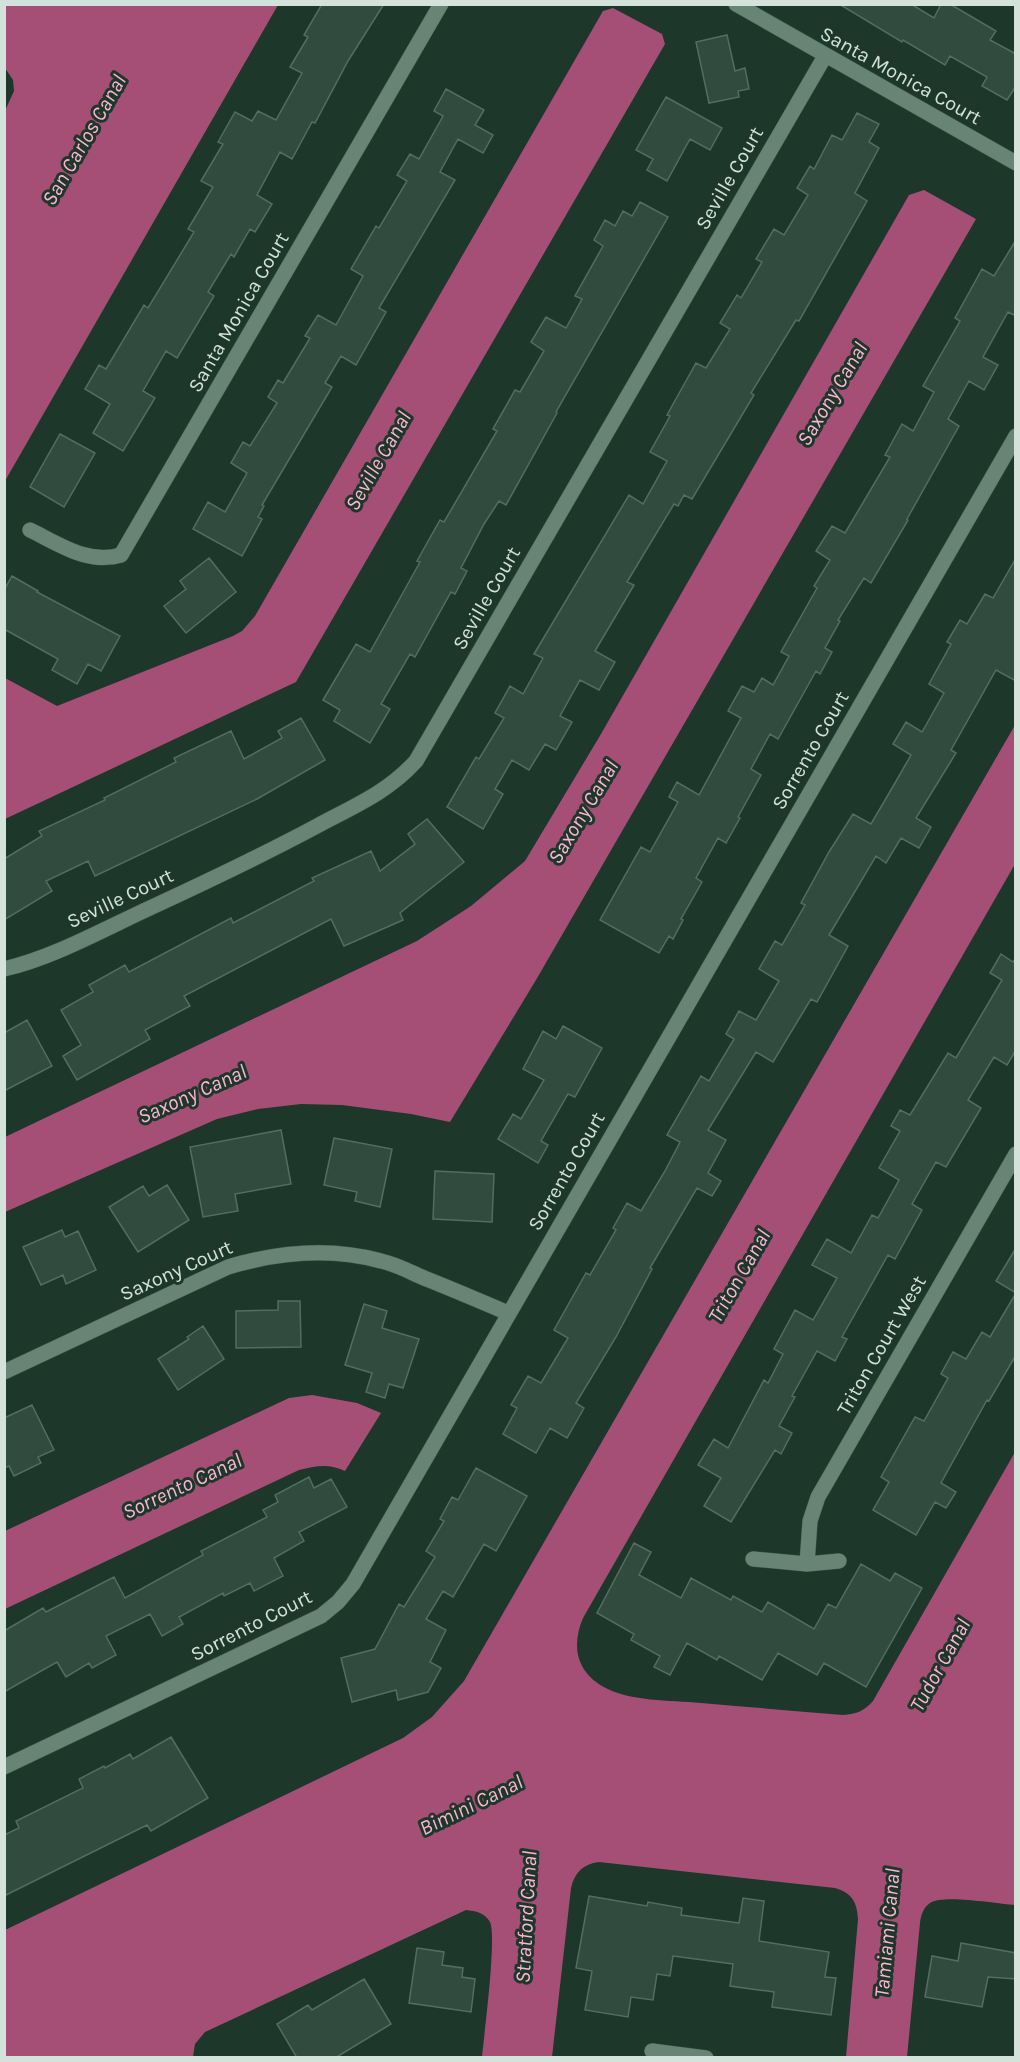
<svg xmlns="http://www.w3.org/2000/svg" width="1020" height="2062" viewBox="0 0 1020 2062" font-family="Karla,sans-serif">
  <rect width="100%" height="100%" fill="#1d372b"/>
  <!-- water -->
  <path fill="#a54f76" d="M5,4L278,5L5,481L4,113L14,91L13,80L5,68Z
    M613,8L662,34L665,44L296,682L5,819V678L57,706L233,636L242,631L255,616L603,11Z
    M924,190L976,219L536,980L450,1122L411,1114L342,1105L301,1104L258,1109L217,1119L5,1212V1137L417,941L471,906L525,861L601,734L909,195Z
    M1015,725V864L583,1618C572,1644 575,1670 602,1686C629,1702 670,1700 701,1703C748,1707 796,1711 843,1715C857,1714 864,1711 873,1701L1015,1452V1905C997,1904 944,1894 930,1903C923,1908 921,1915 920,1923L907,2057H846L858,1919C857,1902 852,1893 835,1888L599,1862C583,1864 575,1872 571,1888L552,2057H482C484,2036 497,1936 490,1922C485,1913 476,1911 466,1910L205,2032L195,2044L193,2057H5V1930L403,1738L432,1717L464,1681Z
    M312,1395L357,1403L381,1413L345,1471C329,1463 315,1466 299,1470L5,1609V1531L289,1398Z"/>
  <!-- building -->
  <path fill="#314c3f" stroke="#536e60" stroke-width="1.5" d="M322,4H384L348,61L315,123L312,122L292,159L280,152L257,195L272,204L255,232L250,229L234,257L231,254L208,292L214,296L177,358L166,351L143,391L155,398L123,451L93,433L110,404L85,389L99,365L106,369L144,305L148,308L194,232L188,229L213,187L201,181L223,144L218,142L235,112L252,121L258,111L276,120L302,73L290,67L308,37L304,35Z
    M839,4H911L934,18L941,4H950L996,31L990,40L1016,54V86L1007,100L982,86L987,77L950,56L945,65L903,40L902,42Z
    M727,35L735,71L745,68L749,89L738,91L739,97L709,103L696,42Z
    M446,89L484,110L475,125L493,135L483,153L458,139L440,172L455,180L379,308L386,312L356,365L341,356L325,383L332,387L262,505L264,506L258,517L262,519L242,556L193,529L208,502L225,512L247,473L231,463L243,442L250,446L277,403L268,397L278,380L283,383L310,338L305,336L318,315L336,325L363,276L351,269L376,226L379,228L407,181L397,175L410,154L419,159L443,116L434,111Z
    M666,97L722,128L710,150L690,139L667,181L647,170L653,159L636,150Z
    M857,113L879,124L869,142L879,148L855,193L867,201L799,321L796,320L751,393L754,395L692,499L684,495L678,506L674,504L627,582L634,585L595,651L615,662L599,690L580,680L560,716L572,722L556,750L545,744L529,770L512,760L495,789L503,794L483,829L447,807L476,757L479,759L504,718L495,713L510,686L523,694L543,658L534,654L629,495L643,504L667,461L650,452L670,416L667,415L696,363L706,368L730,329L720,323L737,295L741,298L762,262L756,259L774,229L784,235L808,195L797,188L810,166L814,169L832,135L842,140Z
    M640,202L668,217L556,412L557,413L506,505L499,501L484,524L461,568L467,571L455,594L451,592L415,657L410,654L381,704L390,709L370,743L334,721L340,710L323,700L356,644L370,652L420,562L417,561L440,520L444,522L497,431L493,429L515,390L520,392L544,351L531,342L546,317L566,328L582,299L575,296L603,246L594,240L605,220L615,226L623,211L632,216Z
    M1016,240V316L1008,312L983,357L998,365L984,390L969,381L948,419L959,426L907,519L908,520L871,583L864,578L838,620L840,621L825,648L832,652L820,674L816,671L778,739L770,734L751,769L761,775L738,817L740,818L726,843L718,838L696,878L702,882L681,919L683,920L673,939L669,936L659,953L600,920L641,847L650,852L678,802L669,797L677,782L699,795L741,718L728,711L742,686L754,692L762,678L773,685L789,656L781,652L817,588L814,586L830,560L816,551L832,526L845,533L890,457L885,455L902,424L913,431L934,392L923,386L960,321L955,318L982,269L994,276Z
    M60,434L95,453L64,507L30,487Z
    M209,558L236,592L186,633L164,606L186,589L180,581Z
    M1016,558V681L996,670L951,750L956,753L916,818L931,827L919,848L901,838L886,863L876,856L829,935L848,946L817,1002L811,999L773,1062L756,1052L708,1130L726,1140L708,1173L721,1181L712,1196L697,1188L650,1268L652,1269L616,1337L576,1403L584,1408L567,1438L550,1428L536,1453L503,1434L517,1408L511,1405L528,1376L541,1383L568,1338L554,1330L586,1273L590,1275L616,1230L613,1228L627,1203L641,1211L665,1171L680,1142L667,1135L701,1076L709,1081L734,1039L726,1034L739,1011L756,1020L779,981L759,969L775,941L782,945L805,905L801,903L829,852L853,814L871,824L895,783L911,755L893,744L906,722L922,732L944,693L929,684L951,644L947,642L960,620L967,624L985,594L993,598Z
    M12,576L38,591L37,592L120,636L101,671L88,664L77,684L52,670L58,659L4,629V590Z
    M301,718L325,760L257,799L95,876L88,861L46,881L52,891L4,920V859L42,836L39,831L105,800L104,798L176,762L174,758L231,731L244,759L282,738L278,731Z
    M427,819L464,862L400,913L403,920L344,946L331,919L184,996L190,1006L145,1030L150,1039L77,1080L63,1056L81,1045L61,1010L93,992L89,985L125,965L129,972L231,918L233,923L314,881L312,878L371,851L380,871L415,844L408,834Z
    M1001,954L1013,962L1016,958V1050L1007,1065L994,1057L968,1100L981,1108L946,1167L936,1162L912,1204L922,1210L895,1259L888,1255L842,1337L847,1339L835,1361L817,1351L792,1396L795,1397L779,1426L792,1433L781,1454L775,1450L731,1522L704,1506L721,1478L698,1465L714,1439L728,1448L764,1380L768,1383L783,1354L774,1349L795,1310L813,1320L837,1278L812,1265L827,1239L851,1253L872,1215L878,1218L899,1180L879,1168L900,1131L891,1126L900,1110L910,1115L948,1053L956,1058L1002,980L990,973Z
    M27,1020L52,1066L4,1091V1033Z
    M563,1026L602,1048L575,1097L568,1094L541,1141L548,1145L538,1163L498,1139L513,1114L521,1119L544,1080L523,1069L543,1031L556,1039Z
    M281,1130L291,1184L235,1194L238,1211L203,1217L190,1147Z
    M334,1138L392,1149L380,1207L355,1201L357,1192L324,1185Z
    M435,1171L494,1174L492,1222L433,1219Z
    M167,1185L189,1220L138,1252L109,1207L143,1186L149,1196Z
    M62,1230L65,1237L78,1231L96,1270L66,1284L63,1275L41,1285L23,1247Z
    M1016,1248V1293L996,1281Z
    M1016,1293V1355L989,1401L987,1400L941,1483L956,1492L946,1508L935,1502L916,1535L873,1510L889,1482L881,1477L915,1417L924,1421L948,1378L941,1374L953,1352L966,1359L982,1332L990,1337Z
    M278,1301H300L301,1347L236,1348V1311L278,1310Z
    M364,1304L387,1311L382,1328L419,1339L403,1388L389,1384L385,1398L366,1392L372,1373L345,1365Z
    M203,1326L224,1359L178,1390L158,1359L189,1339L187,1337Z
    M32,1405L54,1450L38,1457L41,1463L14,1476L9,1466L4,1468V1418Z
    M476,1468L527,1496L496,1551L484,1544L453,1597L443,1591L426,1619L446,1630L430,1662L441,1668L428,1692L398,1700L396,1690L352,1702L341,1658L375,1649L399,1604L404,1607L435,1557L426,1551L444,1521L440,1519L452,1497L458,1500Z
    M309,1477L314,1488L331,1479L347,1507L299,1532L304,1541L274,1558L283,1576L254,1591L250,1583L224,1596L223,1593L179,1617L183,1624L162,1636L150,1614L106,1636L116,1655L92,1668L89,1663L66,1677L57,1662L4,1692V1631L43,1608L46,1612L114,1577L125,1598L203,1555L201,1551L267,1517L263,1510L278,1502L275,1495Z
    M634,1543L651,1552L639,1575L681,1598L691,1578L731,1600L733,1596L762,1612L768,1602L814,1629L828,1604L836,1608L861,1564L890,1581L895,1573L922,1588L866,1687L824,1663L817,1675L778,1653L762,1680L719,1656L717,1660L687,1643L670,1675L654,1667L660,1656L631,1640L634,1634L597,1613Z
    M171,1737L208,1798L151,1831L147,1825L4,1896V1835L19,1828L16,1821L83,1788L79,1779L104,1766L105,1768L130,1754L133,1759Z
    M589,1896L647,1906L648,1902L682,1908L681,1915L739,1923L743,1898L764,1901L759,1941L829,1952L825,1977L836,1978L831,2015L772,2007L774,1992L730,1986L733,1964L673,1956L670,1976L657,1974L653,2000L631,1997L628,2017L585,2010L592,1971L576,1968Z
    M961,1943L1016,1953V1979L988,1977L982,2007L925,1997L932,1956L958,1961Z
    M417,1948L444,1952L442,1965L463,1968L462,1977L475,1979L471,2012L409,2003Z
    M364,1979L391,2024L335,2058H297L277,2024L308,2005L312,2010Z"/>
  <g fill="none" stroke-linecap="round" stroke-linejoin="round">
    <defs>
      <path id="minor" d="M736,4L1016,163
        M30,530C59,544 88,565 121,555L441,4
        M4,969C53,958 106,928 152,907C208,881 263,855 317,826C354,806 387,793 416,761L825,56
        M4,1372L228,1267C278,1252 330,1247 381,1261C396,1264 410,1272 424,1278C452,1289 480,1301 508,1313
        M753,1559L807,1564L839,1561
        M807,1564L810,1521L818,1497L1016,1154
        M4,1767L321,1616L338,1602L353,1584L1016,436
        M652,2051L706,2058"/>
    </defs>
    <!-- minor casing -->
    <use href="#minor" stroke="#3e554b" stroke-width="16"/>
    <!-- minor -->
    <use href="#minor" stroke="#678475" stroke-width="15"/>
  </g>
  <g text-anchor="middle" stroke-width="6" stroke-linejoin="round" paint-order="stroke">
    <!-- street labels -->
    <g font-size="20" fill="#d3e2da" stroke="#1d372b">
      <text transform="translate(901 75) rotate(29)" y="7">Santa Monica Court</text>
      <text transform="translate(729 178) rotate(-60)" y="7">Seville Court</text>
      <text transform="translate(238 312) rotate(-60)" y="7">Santa Monica Court</text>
      <text transform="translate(486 598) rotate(-60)" y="7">Seville Court</text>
      <text transform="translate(810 750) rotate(-60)" y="7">Sorrento Court</text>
      <text transform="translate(120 898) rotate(-25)" y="7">Seville Court</text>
      <text transform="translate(566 1171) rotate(-60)" y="7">Sorrento Court</text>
      <text transform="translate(176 1270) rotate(-24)" y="7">Saxony Court</text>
      <text transform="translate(881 1345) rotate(-60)" y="7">Triton Court West</text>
      <text transform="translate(251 1625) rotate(-27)" y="7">Sorrento Court</text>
    </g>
    <!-- water labels -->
    <g font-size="21" font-style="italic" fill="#fdb4d2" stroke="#1d372b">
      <text transform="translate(84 140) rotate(-60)" y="7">San Carlos Canal</text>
      <text transform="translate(832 394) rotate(-59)" y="7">Saxony Canal</text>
      <text transform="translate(378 461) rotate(-60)" y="7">Seville Canal</text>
      <text transform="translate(583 812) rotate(-59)" y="7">Saxony Canal</text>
      <text transform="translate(192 1094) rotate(-24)" y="7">Saxony Canal</text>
      <text transform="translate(739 1276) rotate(-60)" y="7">Triton Canal</text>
      <text transform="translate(182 1486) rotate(-25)" y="7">Sorrento Canal</text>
      <text transform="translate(940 1665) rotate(-61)" y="7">Tudor Canal</text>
      <text transform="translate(471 1805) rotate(-26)" y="7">Bimini Canal</text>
      <text transform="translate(526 1917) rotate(-87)" y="7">Stratford Canal</text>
      <text transform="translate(887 1933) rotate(-85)" y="7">Tamiami Canal</text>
    </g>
  </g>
  <!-- border -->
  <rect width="1020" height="2062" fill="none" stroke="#d3e2da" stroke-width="12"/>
</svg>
